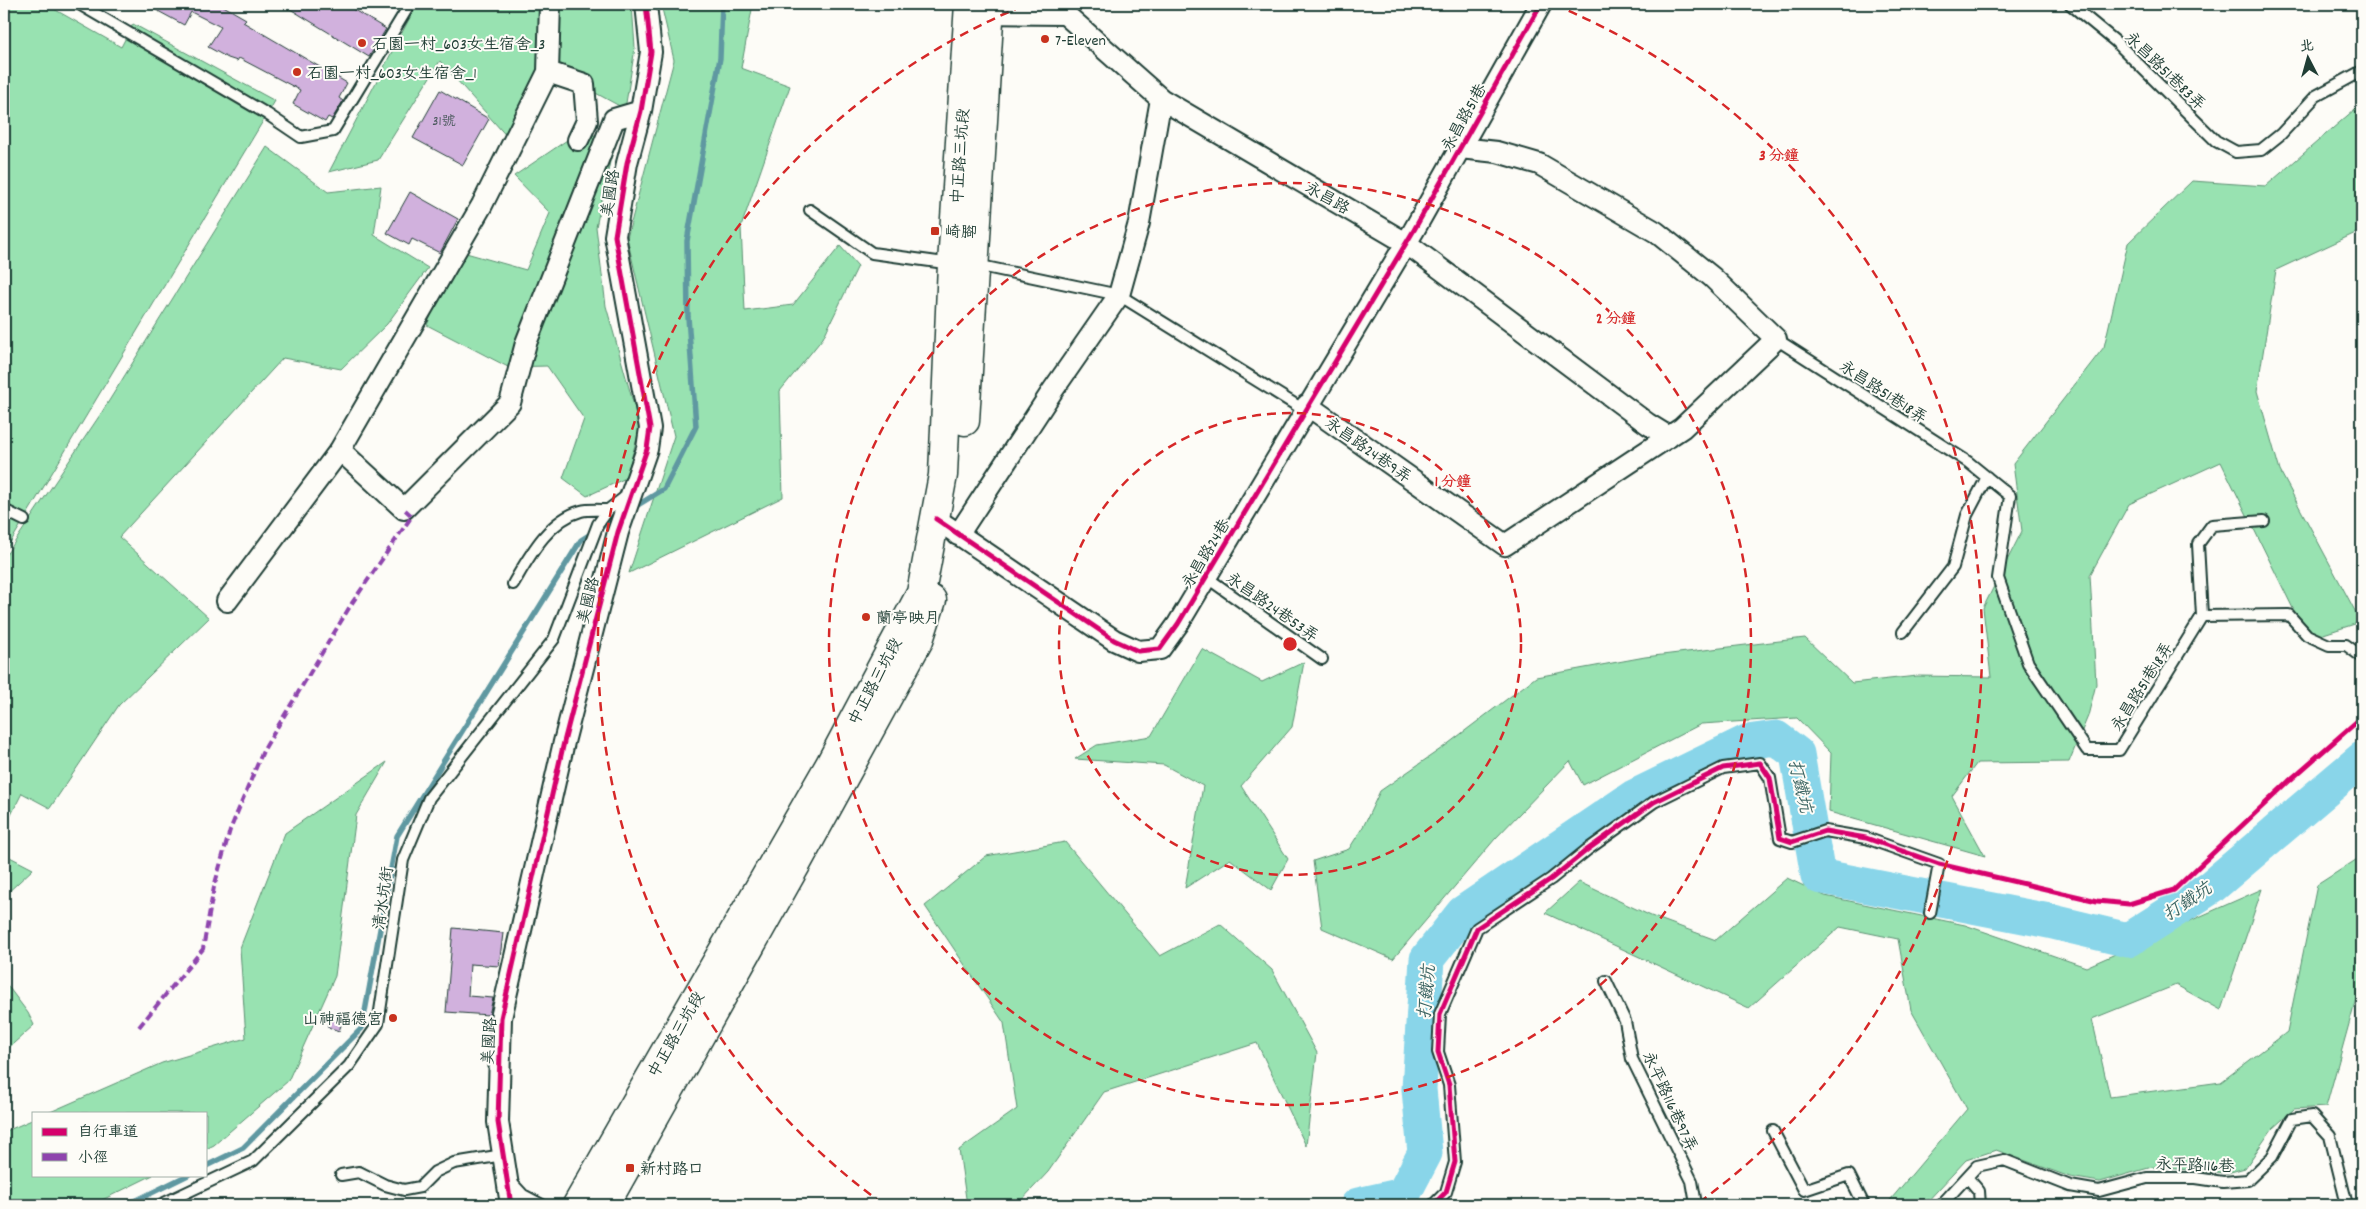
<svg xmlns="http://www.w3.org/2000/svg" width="2366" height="1209" viewBox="0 0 2366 1209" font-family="Dekko,'LXGW WenKai TC',sans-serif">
  <rect width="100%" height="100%" fill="#fdfcf7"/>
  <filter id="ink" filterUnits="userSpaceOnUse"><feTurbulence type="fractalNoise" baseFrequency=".02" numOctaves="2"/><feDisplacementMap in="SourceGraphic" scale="10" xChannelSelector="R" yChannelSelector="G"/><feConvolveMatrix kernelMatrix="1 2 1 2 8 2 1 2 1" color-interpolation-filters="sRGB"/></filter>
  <g filter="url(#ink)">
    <!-- green -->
    <path fill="#98e2b1" stroke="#5c9072" d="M4,4H45L121,47L133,24L275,101L4,553Z
      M417,4H632L635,48L625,109L557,72L509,139L440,61L378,160L329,172Z
      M661,4H753L741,68L790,86L741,227L745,311L793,305L840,246L858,266L823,338L780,391L783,497L629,573L674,436L627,238L674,60Z
      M2362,103V230L2276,270L2257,391L2280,471L2361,622L2308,639L2221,462L2129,504L2090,575L2096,684L2088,716L2069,762L1977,763L1952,796L1985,856L1829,812L1831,753L1797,718L1701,724L1583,785L1570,761L1495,839L1393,959L1322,928L1313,861L1349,849L1364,825L1380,791L1445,746L1536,677L1645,657L1805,638L1852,683L1917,676L1991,677L1983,608L2022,531L2013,464L2104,347L2128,243L2192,181L2266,186Z
      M616,134L596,227L606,306L640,427L626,478L587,496L563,478L584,419L547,366L508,367L427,325L459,251L526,270L550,213L514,176L573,136Z
      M267,147L328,192L381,186L374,235L428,268L387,324L341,369L283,358L119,537L209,618L119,705L50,808L22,793L4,829V558L102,412Z
      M1202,649L1262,682L1304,662L1292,727L1241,786L1288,859L1271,890L1230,859L1185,888L1203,786L1164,765L1075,759L1097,745L1151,736Z
      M387,762L356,815L335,976L288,1081L214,1145L206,1149V1113H48L162,1063L246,1038L240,948L285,833Z
      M1065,842L1160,956L1220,924L1272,970L1317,1053L1306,1146L1257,1043L1104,1092L1048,1172L1017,1205H967L959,1150L1017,1109L1004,1023L925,906L986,856Z
      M4,854L33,869L4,896Z
      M2362,856V977L2326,1107L2294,1109L2272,1129L2245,1168L2227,1173L2152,1167L2100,1182L2070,1177L1996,1150L1966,1160L1924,1205H1886L1967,1109L1911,1010L1898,939L1840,927L1749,1008L1545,913L1579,882L1651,916L1716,940L1787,878L1825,896L1965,925L2086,967L2262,889L2221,1010L2176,985L2092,1019L2110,1097L2221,1082L2287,1032L2317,885Z
      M4,981L28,1013L34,1025L4,1052Z
      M34,1119V1175H153L92,1205H4V1132Z"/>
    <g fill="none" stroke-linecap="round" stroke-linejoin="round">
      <!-- stream -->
      <path stroke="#5f98a1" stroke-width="5.5" d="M633,508L664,489L696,426L688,317L687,241L720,58L722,4
        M206,1166L243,1148L362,1028L397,836L581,540L616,518
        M127,1205L188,1175"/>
      <!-- river -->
      <path stroke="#89d5e9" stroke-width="35" d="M1358,1205L1403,1195L1425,1153L1419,1089L1427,959L1463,913L1634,797L1747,742L1776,738L1797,754L1818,876L2049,921L2128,940L2211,887L2362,759"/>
    </g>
    <!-- building -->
    <path fill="#d1b1dd" stroke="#1f3d34" d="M145,4H220L246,19L243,22L347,83L339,98L343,101L332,119L328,117L325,122L293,104L300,90L239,58L237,61L228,58L208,47L221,27L191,12L184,25Z
      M282,4H344L386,29L369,57Z
      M440,90L489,119L463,165L413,138Z
      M410,192L458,219L440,253L412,239L409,245L387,233Z
      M453,928L503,933L499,966L470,964L468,996L493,998L489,1015L446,1012Z
      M334,1013L343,1020L339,1031L328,1027L327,1019Z"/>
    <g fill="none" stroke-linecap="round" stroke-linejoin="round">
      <defs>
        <path id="service" d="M79,4L267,114L301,137L333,131L410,4
          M2070,4L2115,41L2216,141L2236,152L2261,150L2281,134L2316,96L2362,71
          M810,210L872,253L952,264
          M976,265L1119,295L1304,410
          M1776,339L1968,462L2010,496L1998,578L2028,663L2087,750H2119L2202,616L2198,544L2212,525L2264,521
          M4,510L24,520
          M1206,577L1322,659
          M513,584C529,557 548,520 581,511C589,509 599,510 608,510
          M2202,616L2289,615L2307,635L2329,645H2346L2362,657
          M1903,632L1953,567L1967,515L1987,477
          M1606,981L1625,1021L1632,1059L1692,1181L1696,1204L1693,1205
          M1773,1131L1804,1190L1849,1175L1864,1205
          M341,1175L359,1172L385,1185L404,1190L420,1187L435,1172L454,1163L503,1155
          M1967,1177L1979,1191L1980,1205
          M511,1182L523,1195L542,1205
          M160,1205L253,1161L349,1066L378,1024L403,860L429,798L554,639L598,524L608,510L629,494
          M1433,1205L1446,1192L1455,1162L1449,1085L1438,1052L1440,1014L1477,928L1551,879L1587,850L1654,802L1723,768L1760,763L1770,778L1780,838L1792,842L1825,831L1866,838L1939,864L1930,913
          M1941,1205L1977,1166L2004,1160L2070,1186L2099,1191L2147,1178H2196L2223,1182L2248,1180L2272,1157L2292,1119L2312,1116L2330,1136L2347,1205"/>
        <path id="minor" d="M976,13L1065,14L1161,99L1406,243L1648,424L1669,437
          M548,72L550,4
          M1307,405L1505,545L1682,428L1776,339L1712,277L1656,232L1539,164L1497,152L1460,148
          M340,450L482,205L548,72L584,84L587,121L578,140
          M936,519L1114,640L1138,651L1160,649L1178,624L1414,230L1541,4
          M958,535L1053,390L1119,295L1139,223L1161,99
          M227,601L340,450L404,509L510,403L526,343L614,119L641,111
          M511,1205L498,1122L501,1018L564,742L618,532L647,449L650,428L615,236L627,163L641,111L651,52L646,4"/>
        <path id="primary" d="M965,421L990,4
          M577,1205L829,766L921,593L943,475L952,264L969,4
          M605,1205L796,865L919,640L932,600"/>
      </defs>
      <!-- service casing -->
      <use href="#service" stroke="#1f3d34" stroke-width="14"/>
      <!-- minor casing -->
      <use href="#minor" stroke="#1f3d34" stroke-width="24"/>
      <!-- primary casing -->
      <use href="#primary" stroke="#1f3d34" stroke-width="31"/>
      <!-- service -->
      <use href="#service" stroke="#fdfcf7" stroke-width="10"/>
      <!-- minor -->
      <use href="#minor" stroke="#fdfcf7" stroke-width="20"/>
      <!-- primary -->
      <use href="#primary" stroke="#fdfcf7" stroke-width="28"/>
      <!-- quiet -->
      <path stroke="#8e44ad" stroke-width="4" stroke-dasharray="8 4" stroke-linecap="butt" d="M139,1027L203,949L214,887L230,830L263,751L352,603L412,516L404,509"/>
      <defs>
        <path id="cycleway" d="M936,519L1114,640L1138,651L1160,649L1178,624L1414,230L1541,4
          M511,1205L498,1122L501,1018L564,742L618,532L647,449L650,428L615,236L627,163L641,111L651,52L646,4
          M1433,1205L1446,1192L1455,1162L1449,1085L1438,1052L1440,1014L1477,928L1551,879L1587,850L1654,802L1723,768L1760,763L1770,778L1780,838L1792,842L1825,831L1866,838L1939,864L2097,901L2129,904L2174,890L2289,781L2362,717"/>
      </defs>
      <!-- cycleway casing -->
      <use href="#cycleway" stroke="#fdfcf7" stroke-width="8"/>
      <!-- cycleway -->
      <use href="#cycleway" stroke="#d6006c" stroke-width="5"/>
    </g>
  </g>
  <!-- distance rings -->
  <g fill="none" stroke="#d62828" stroke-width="2.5" stroke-dasharray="9 6">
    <circle cx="1290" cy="644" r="231"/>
    <circle cx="1290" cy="644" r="461"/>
    <path d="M883 1204A692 692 0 0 1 1025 5M1555 5A692 692 0 0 1 1697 1204"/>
  </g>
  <!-- markers -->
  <g fill="#c8321e" stroke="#fdfcf7" stroke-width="2">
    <circle cx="1045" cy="39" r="5"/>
    <circle cx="362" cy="43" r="5"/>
    <circle cx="297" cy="72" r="5"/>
    <rect x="930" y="226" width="10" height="10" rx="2.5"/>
    <circle cx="866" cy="617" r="5"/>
    <circle cx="393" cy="1018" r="5"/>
    <rect x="625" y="1163" width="10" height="10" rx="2.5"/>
  </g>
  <g text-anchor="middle" stroke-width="4" stroke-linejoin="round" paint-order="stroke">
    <!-- number labels -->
    <g font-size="14" fill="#4c5a5e">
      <text x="444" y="125">31號</text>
    </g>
    <!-- poi labels -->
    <g font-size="16" fill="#1f3d34" stroke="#fdfcf7" text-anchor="start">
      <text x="1055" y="45">7-Eleven</text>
      <text x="372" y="49">石園一村_603女生宿舍_3</text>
      <text x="307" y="78">石園一村_603女生宿舍_1</text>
      <text x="945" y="237">崎腳</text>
      <text x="876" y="623">蘭亭映月</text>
      <text x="383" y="1024" text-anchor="end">山神福德宮</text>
      <text x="640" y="1174">新村路口</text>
    </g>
    <!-- street labels -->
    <g font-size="16" fill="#1f3d34" stroke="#fdfcf7">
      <text transform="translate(2166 70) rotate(44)" y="6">永昌路51巷83弄</text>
      <text transform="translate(1463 117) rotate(-61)" y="6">永昌路51巷</text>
      <text transform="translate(959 156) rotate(-86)" y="6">中正路三坑段</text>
      <text transform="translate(609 193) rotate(-81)" y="6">美國路</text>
      <text transform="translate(1328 197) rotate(30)" y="6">永昌路</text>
      <text transform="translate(1884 391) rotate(33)" y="6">永昌路51巷18弄</text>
      <text transform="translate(1369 449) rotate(35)" y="6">永昌路24巷9弄</text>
      <text transform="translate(1205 553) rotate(-59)" y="6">永昌路24巷</text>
      <text transform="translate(587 600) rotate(-76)" y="6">美國路</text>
      <text transform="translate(1273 606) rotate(35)" y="6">永昌路24巷53弄</text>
      <text transform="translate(874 681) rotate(-62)" y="6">中正路三坑段</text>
      <text transform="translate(2141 686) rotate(-58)" y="6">永昌路51巷18弄</text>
      <text transform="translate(382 898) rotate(-82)" y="6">清水坑街</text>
      <text transform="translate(675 1034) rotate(-60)" y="6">中正路三坑段</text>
      <text transform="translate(488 1041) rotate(-86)" y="6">美國路</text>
      <text transform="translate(1671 1101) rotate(65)" y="6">永平路116巷97弄</text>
      <text transform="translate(2195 1164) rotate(2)" y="6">永平路116巷</text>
    </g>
    <!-- water labels -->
    <g font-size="18" font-style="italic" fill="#3a6361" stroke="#fdfcf7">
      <text transform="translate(1801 786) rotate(77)" y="6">打鐵坑</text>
      <text transform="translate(2187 901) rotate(-34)" y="6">打鐵坑</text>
      <text transform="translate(1426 992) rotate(-85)" y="6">打鐵坑</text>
    </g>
  </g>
  <circle cx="1290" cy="644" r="8" fill="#d62828" stroke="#fdfcf7" stroke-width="2.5"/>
  <g font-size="15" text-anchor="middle" font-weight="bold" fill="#d62828" stroke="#fdfcf7" stroke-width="4" stroke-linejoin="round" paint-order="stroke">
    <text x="1779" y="160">3 分鐘</text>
    <text x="1616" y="323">2 分鐘</text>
    <text x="1453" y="486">1 分鐘</text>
  </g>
  <!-- margin -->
  <rect width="2366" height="1209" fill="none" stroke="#fdfcf7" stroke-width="20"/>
  <rect x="10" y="10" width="2346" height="1189" fill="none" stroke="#1f3d34" stroke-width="2" filter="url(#ink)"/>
  <!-- legend -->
  <rect x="32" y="1112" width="175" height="65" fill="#fdfcf7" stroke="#a4b0a9"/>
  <rect x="42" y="1128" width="25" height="8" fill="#d6006c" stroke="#a4b0a9"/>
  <text x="78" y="1136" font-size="15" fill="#1f3d34">自行車道</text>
  <rect x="42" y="1153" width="25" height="8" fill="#8e44ad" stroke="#a4b0a9"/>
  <text x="78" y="1162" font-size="15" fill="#1f3d34">小徑</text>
  <!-- north arrow -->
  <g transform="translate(2308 58) rotate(354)" stroke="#fdfcf7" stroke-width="4" paint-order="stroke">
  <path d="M0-4L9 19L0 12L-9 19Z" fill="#1f3d34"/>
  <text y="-8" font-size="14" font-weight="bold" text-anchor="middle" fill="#1f3d34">北</text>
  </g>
</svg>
